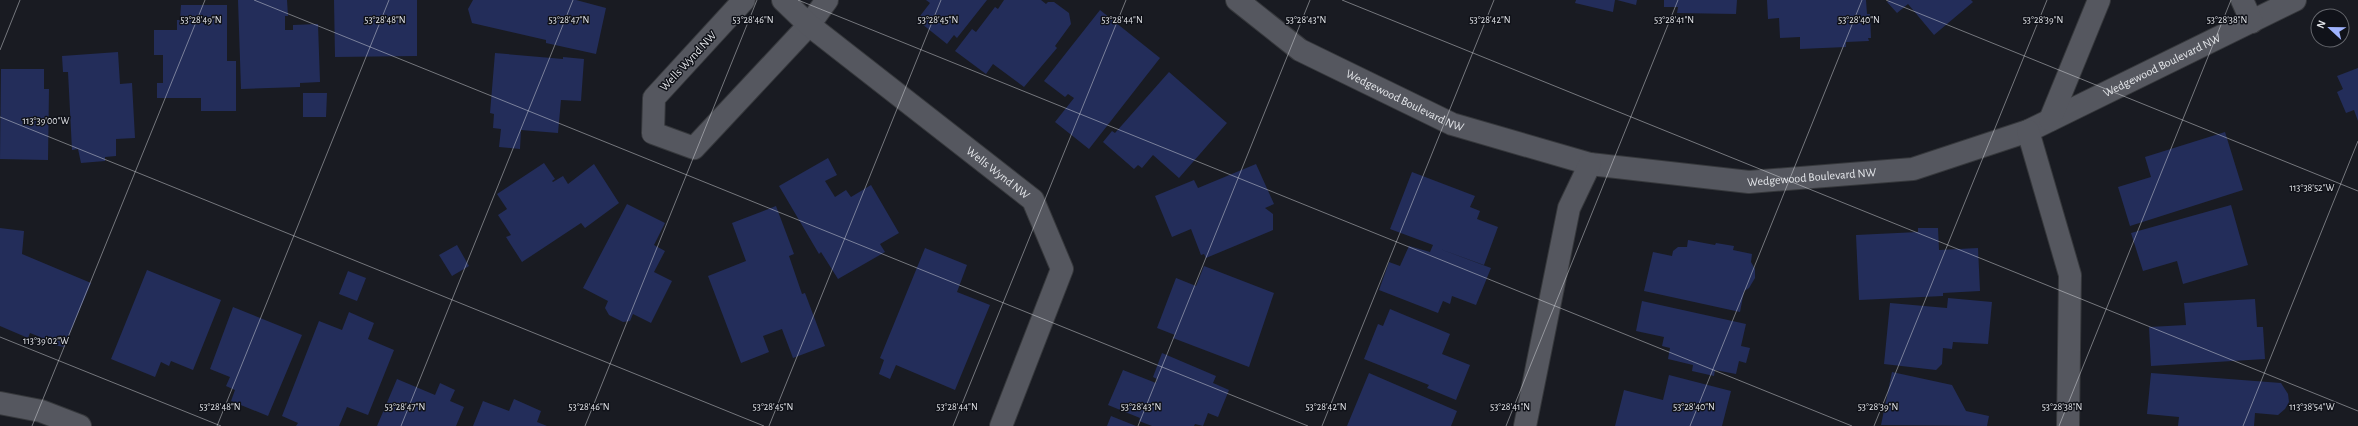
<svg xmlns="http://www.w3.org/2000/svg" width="2358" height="426" viewBox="0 0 2358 426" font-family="'Alegreya Sans',sans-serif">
  <rect width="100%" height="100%" fill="#191b22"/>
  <!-- building -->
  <path fill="#232d5a" d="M238,0H287L288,16H285V30H293V25L318,24L320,82L300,83V87L241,89Z
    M334,0H417V56L335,57Z
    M473,0H576L606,8L596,54L546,43V40L472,23L468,9Z
    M926,0H987L957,38L954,35L947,44L917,20L930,3Z
    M1004,0H1041L1046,4L1048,2H1054L1069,13L1071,24L1055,46L1057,48L1024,87L993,64L986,74L955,51L972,29L976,32L995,7L998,9Z
    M1576,0H1615L1613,12L1575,3Z
    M1617,0H1637L1636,5Z
    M1664,0H1737L1736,14L1677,13L1678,7H1664Z
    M1767,0H1866L1867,14H1870L1871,38H1868L1869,41L1846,42V47L1800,49V37L1780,38L1779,18L1768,19Z
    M1889,0H1971L1973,2L1934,35L1908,4L1897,13L1887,2Z
    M181,5H227V61H236V111H201V98H157V83H163V55H154V30H177V20H180Z
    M1100,10L1160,58L1089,149L1055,122L1074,98L1068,94L1065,97L1044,81Z
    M118,52L120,84L132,83L135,138L116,139V156L105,157V161L81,163L78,149L72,150L68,72H63L62,56Z
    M495,53L563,59V57L584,59L581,101L561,100L558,133L521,130L520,149L499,147L501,129L493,128L494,114L490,113Z
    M2358,68V121L2354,110L2346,113L2337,92L2343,89L2337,76Z
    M1,69H44V89H49L48,160L0,159Z
    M1169,72L1227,123L1179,178L1153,155L1142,168L1138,165L1134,169L1103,142L1112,131L1115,133Z
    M303,93H327L326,117H303Z
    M2225,132L2243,190L2130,226L2118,187L2151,177L2145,157Z
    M828,158L837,175L825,181L835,197L846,190L851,197L871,185L899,233L880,244L885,252L838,279L821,252L819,254L779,186Z
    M544,163L555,179L552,181L553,182L563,176L568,184L594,164L619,203L585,228L581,223L522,262L506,237L511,235L498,215L507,209L497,194Z
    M1256,164L1274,204L1265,208L1273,214V230L1206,258L1204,254L1201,255L1191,229L1172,237L1155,196L1194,180L1198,188Z
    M1412,172L1475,196L1470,207L1480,211L1477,219L1498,227L1484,265L1440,249L1491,268L1476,305L1452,296L1450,304L1443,301L1438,313L1379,290L1389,262L1400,266L1409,246L1430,252L1433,245L1390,229Z
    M627,204L665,223L654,245L665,251L654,272L672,281L651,323L633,314L630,321L623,322L609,315L605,308L608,301L583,288Z
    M2231,205L2248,265L2183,284L2177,261L2143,271L2131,233Z
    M776,206L794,254L789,256L802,294L805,293L825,346L793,358L782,329L763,336L769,352L741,363L708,276L746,261L732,223Z
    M0,228L24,231L22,254L91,283L64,347L48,344L50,341L30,333L28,338L0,326Z
    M1918,228H1938L1939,250L1978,248L1980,291L1943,293V296L1859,300L1856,235L1918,232Z
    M1688,240L1715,245L1716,243L1734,246L1733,250L1752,254L1751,262L1755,269V278L1749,288L1744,291L1740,312L1644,291L1653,252L1672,256L1673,251L1678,247H1687Z
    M457,245L469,266L452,276L439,255Z
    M925,248L967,265L957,292L990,305L955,390L896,365L890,379L879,374L884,360L880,358Z
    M1204,266L1274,293L1249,367L1173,338L1175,335L1157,328L1176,278L1196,286Z
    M147,270L221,300L193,370L171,361L169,366L161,362L155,377L111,359Z
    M348,271L366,278L357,301L339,294Z
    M1948,298L1992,302L1988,344L1953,342L1952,349L1943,348L1942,364L1936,370L1884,364L1890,303L1947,308Z
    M2255,299L2257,327H2263L2265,359L2151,366L2149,327L2186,325L2184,303Z
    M1642,301L1746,324L1741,346L1750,348L1746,363L1739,361L1736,374L1715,370L1714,376L1692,371L1693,365L1668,359L1670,348L1662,346L1664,337L1636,331Z
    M233,307L302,335L268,416L231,401L235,390L226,386L230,377L210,369Z
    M1390,309L1450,334L1442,354L1470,365L1456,400L1427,388L1429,385L1364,359L1378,324L1383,326Z
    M349,312L374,323L368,339L394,350L368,415L347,407L339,426H296L298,423L282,416L319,321L342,330Z
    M1162,353L1216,376L1213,383L1229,390L1218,417L1208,413L1203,426L1195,424L1194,426H1152L1139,421L1140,418L1108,405L1123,370L1156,383L1157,379L1153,377Z
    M1892,372L1952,385L1966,411L1989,416L1987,426L1881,425Z
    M1369,373L1457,411L1451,426H1347Z
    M2151,373L2281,383L2288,394L2289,402L2285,409L2278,415L2255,413L2254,426H2178L2179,417L2147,414Z
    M1669,375L1731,391L1722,426H1615L1624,390L1663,400Z
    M397,379L435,395L440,383L455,390L450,401L464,407L456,426H377Z
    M514,399L541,411L537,422L547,426H473L483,401L509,411Z
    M1111,416L1136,426H1107Z"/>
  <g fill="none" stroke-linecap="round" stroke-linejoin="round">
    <defs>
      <g id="minor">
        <path d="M744,0L654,98L653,133L694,148L809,25L827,0"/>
        <path id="s1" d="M783,0L809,25L1033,200L1062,269L1001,426"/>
        <path id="s2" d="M1237,0L1300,50L1452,124L1590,164L1749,182L1913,169L2028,131L2295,0"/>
        <path d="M2242,0L2252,22"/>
        <path d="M2050,120L2099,0"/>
        <path d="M2028,131L2070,275L2068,426"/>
        <path d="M0,403L41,411L80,426"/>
        <path d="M1525,426L1569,208L1590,164"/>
      </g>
    </defs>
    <!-- minor casing -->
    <use href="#minor" stroke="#36383c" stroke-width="24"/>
    <!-- minor -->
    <use href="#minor" stroke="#55575f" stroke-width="22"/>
  </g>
  <!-- ticks -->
  <path fill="none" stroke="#e5e7eb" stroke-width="1" stroke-opacity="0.45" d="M254,0L1308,426M798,0L1852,426M1342,0L2358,411M1886,0L2358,191M0,50L20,0M0,117L764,426M0,337L221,426M32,426L205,0M217,426L389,0M401,426L573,0M585,426L757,0M769,426L941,0M953,426L1126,0M1138,426L1310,0M1322,426L1494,0M1506,426L1678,0M1690,426L1862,0M1874,426L2047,0M2059,426L2231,0M2243,426L2358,141"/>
  <g text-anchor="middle" stroke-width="3" stroke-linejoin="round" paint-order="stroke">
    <!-- street labels -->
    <g font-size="12" fill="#e5e7eb" stroke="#101219">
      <text transform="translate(688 61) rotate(-47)" y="4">Wells Wynd NW</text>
      <text dy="4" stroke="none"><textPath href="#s2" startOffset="988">Wedgewood Boulevard NW</textPath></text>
      <text dy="4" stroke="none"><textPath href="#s2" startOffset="197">Wedgewood Boulevard NW</textPath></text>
      <text dy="4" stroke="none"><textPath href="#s1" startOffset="276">Wells Wynd NW</textPath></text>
      <text dy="4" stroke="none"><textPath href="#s2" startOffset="616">Wedgewood Boulevard NW</textPath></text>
    </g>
  </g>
  <g font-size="10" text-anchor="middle" fill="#e5e7eb" stroke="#101219" stroke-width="3" stroke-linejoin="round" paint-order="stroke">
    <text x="2227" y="23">53°28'38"N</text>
    <text x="201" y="23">53°28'49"N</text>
    <text x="385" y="23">53°28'48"N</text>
    <text x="569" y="23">53°28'47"N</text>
    <text x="753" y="23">53°28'46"N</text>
    <text x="938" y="23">53°28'45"N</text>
    <text x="1122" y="23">53°28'44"N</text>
    <text x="1306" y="23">53°28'43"N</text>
    <text x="1490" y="23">53°28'42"N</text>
    <text x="1674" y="23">53°28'41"N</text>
    <text x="1859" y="23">53°28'40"N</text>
    <text x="2043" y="23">53°28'39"N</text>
    <text x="46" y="124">113°39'00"W</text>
    <text x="2312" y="191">113°38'52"W</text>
    <text x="46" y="344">113°39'02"W</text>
    <text x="220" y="410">53°28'48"N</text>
    <text x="405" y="410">53°28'47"N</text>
    <text x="589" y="410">53°28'46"N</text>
    <text x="773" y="410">53°28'45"N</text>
    <text x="957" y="410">53°28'44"N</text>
    <text x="1141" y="410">53°28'43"N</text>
    <text x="1326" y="410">53°28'42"N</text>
    <text x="1510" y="410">53°28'41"N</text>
    <text x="1694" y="410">53°28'40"N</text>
    <text x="1878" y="410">53°28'39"N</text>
    <text x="2062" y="410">53°28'38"N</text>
    <text x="2312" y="410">113°38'54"W</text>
  </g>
  <!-- north arrow -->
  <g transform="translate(2330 28) rotate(292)"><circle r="19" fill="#101219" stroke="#65676d"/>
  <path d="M0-3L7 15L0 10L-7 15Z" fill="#9fb3fd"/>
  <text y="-6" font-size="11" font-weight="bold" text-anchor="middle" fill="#e5e7eb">N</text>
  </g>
</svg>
